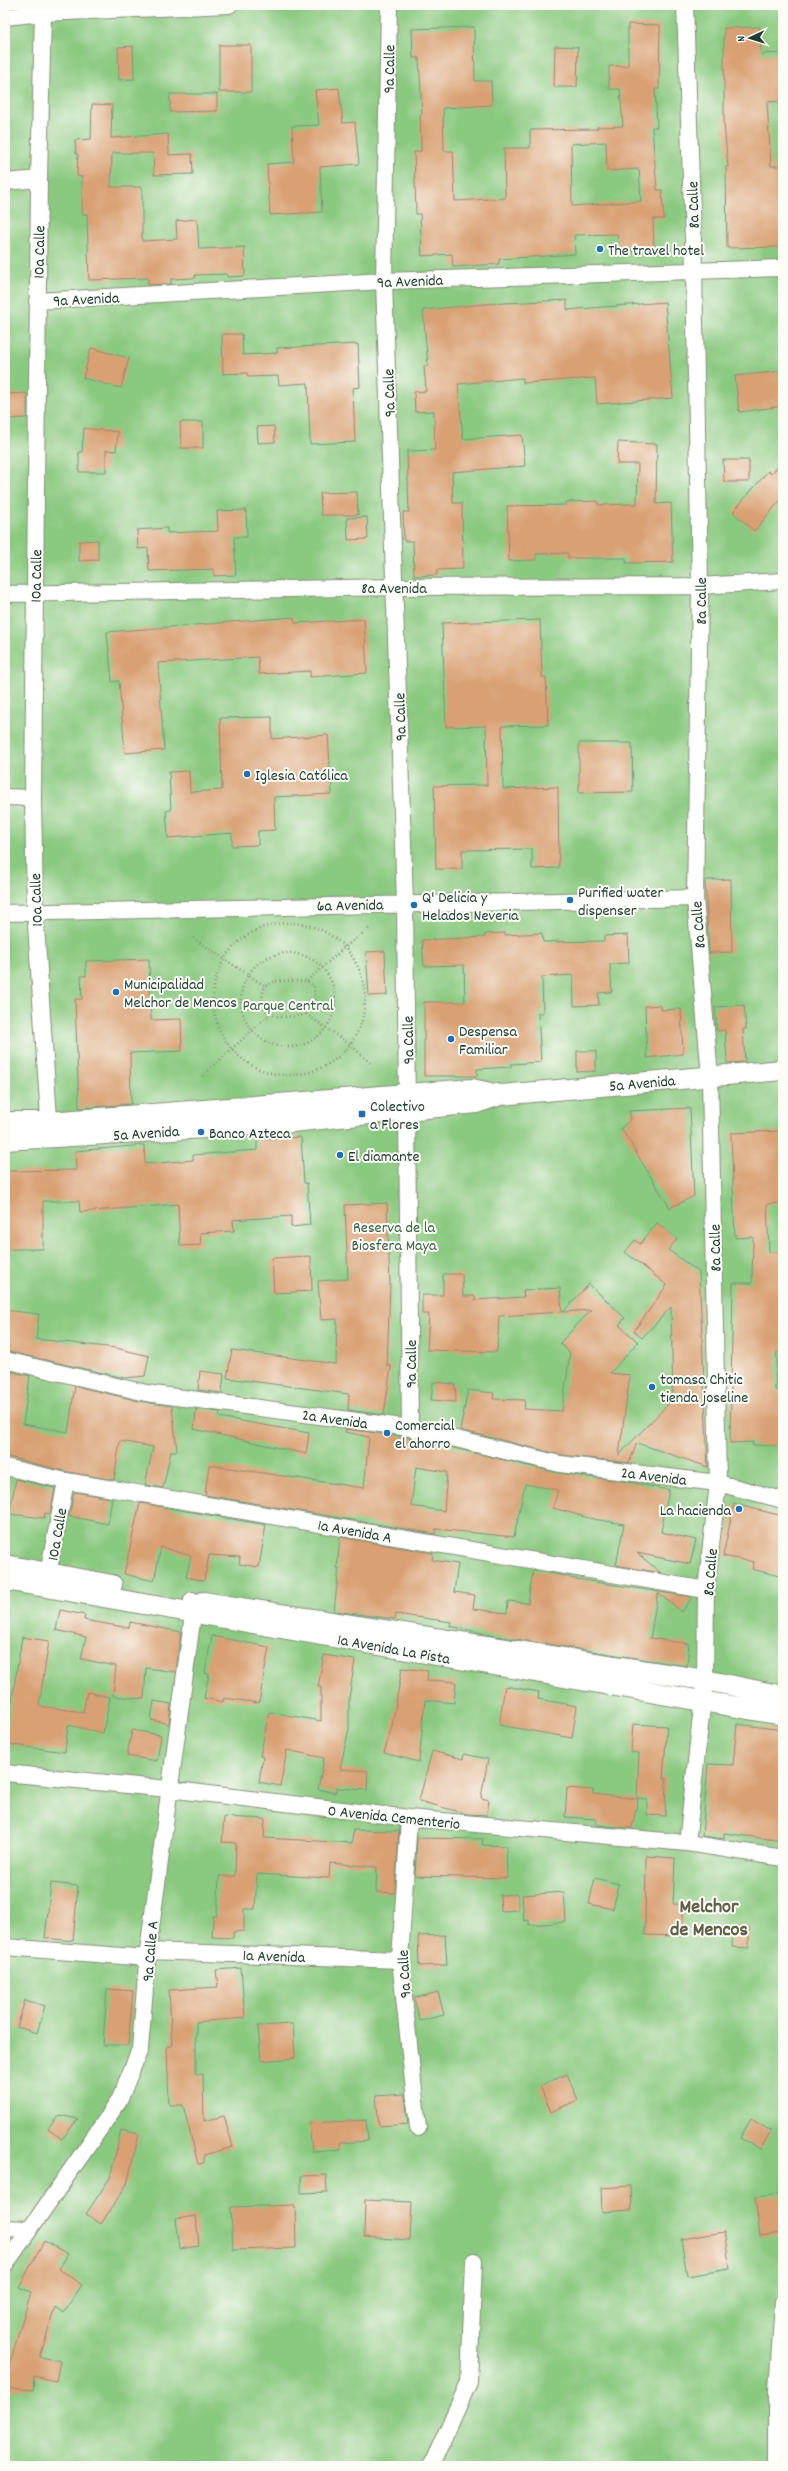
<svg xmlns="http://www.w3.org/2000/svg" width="788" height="2471" viewBox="0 0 788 2471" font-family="Dekko,sans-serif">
  <rect width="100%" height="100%" fill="#fdfcf7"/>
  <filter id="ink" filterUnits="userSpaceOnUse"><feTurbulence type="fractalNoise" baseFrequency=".025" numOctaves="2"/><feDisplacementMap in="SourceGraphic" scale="8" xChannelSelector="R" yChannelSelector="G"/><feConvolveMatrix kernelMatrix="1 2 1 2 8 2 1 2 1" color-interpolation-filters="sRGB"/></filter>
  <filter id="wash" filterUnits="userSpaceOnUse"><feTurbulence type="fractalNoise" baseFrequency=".012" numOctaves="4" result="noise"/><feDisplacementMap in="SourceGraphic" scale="16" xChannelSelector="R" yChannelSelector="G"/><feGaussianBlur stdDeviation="0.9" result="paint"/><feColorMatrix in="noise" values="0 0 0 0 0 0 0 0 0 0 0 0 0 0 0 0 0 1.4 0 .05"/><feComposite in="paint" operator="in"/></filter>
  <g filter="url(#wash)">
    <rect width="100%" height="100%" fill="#ecdfbd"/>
    <!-- green -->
    <path fill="#8ac980" stroke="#54835a" d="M5,5H783V2466H5Z"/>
    <g id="blocks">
      <!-- building -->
      <path fill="#d9a073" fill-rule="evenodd" d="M628,24L660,25L659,89H655L657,127H652L657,190H662L664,219H653L654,251L632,252V249H618L617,234L574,235L575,254L499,259V264L453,267L452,254L422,256L420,214H416L414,152L421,151L420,114H422L419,58H413L412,29L474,27L475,81H491L492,105L443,108L444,151H453L455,201L505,198L504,148H530V130L597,129V127L623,126L620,89H609V66H628ZM606,142L607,171L639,169L641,201L572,206L571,144Z
        M760,27L761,54L783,53V101L767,102L771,166H783V247L727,248L726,167H728L724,125V28Z
        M219,45H251V92H219Z
        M133,46L134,79L119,80L118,47Z
        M555,46L578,47L577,87H554Z
        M339,88L343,123L355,122L359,164L320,167L322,212L270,215L267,164L294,162L292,126L319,125L315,90Z
        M170,94H217V111L170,112Z
        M92,104L112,105L111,138L168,134L169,155L192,154L193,174L154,175L153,153H112L111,187H142V241L177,239L176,221L197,219L199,249L244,247L245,276L227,277V274L195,275L196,278L171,279V284L148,285V278L89,280L87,214H82V177L77,176L78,154H76L75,140L91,139Z
        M567,300V310L665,302L673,398L597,404L595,378L523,383V378L458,384L463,439L522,435L525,466L452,472L453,503H462L463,569L437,570V575L414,576L413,541H404L403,512H409L407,451L435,450L434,411L415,412L414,392L426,391L424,366H428L423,310L484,304Z
        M222,334H242L243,355L277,353V348L358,344L360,387L353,388L355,442L310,444L308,383L279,385L278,376L248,377L247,373L223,374Z
        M91,348L129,358L121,388L83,378Z
        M783,371V406L739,412L735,376Z
        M27,393V418L5,419V394Z
        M180,422H203V448H181Z
        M274,426L275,442L258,443L257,427Z
        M84,428L118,432L116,451L106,450V472H79V452H82Z
        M618,442L657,444L656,504L671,503L673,562L626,563V558H568V553L536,554V560L509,561L507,506L566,505V502L598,501V505L637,504L638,464H617Z
        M723,460H749V482H724Z
        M783,461V497L754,531L733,512L768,471L771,474Z
        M357,492L358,515H321L320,493Z
        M246,510L247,537H234L236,575L214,576V569L149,571L148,548L138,549L137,530L167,528V533L218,531L217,511Z
        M367,517L368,539L348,540L347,518Z
        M98,540V560L79,561V541Z
        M294,617L295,623L364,619L367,673L310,677V671L259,674L258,657L158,663L164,750L125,753L119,681L112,682L107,632Z
        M540,620L542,677H546L548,725L502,726L503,789L558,787L559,868L532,869V849L462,850V869H436L434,786L487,785L486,726L446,727L442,623Z
        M272,717V739L328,735L332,794L274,797L275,830L258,831V845L232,846V833L168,838L166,811L171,810L169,772L189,771L190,792L222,790L220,718Z
        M579,743H632L633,792L579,793Z
        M731,879L732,952L709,953L705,880Z
        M505,933V935L542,933L543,942L604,941V936L628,935L629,963L610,964L612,992L598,993L599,1005L574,1006L573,975L542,977L543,1013H538L541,1062L511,1064V1067L477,1069V1076H424V1002H465L464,965L424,966L422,940L485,937V934Z
        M385,951L387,995L369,996L366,952Z
        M149,959L151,1020L181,1019L182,1051L130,1053L131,1104L79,1108L75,999H82L81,976H86V961Z
        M661,1005V1010L681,1009L683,1054L647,1058L645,1006Z
        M744,1005L746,1029H743L745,1062L727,1063L725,1030L717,1031L715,1007Z
        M577,1051H596V1071L577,1072Z
        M690,1108L694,1196L670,1208L621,1128L631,1119L629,1111Z
        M780,1131L783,1203L767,1204L769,1252H783V1352H777L775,1390L783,1391V1446L752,1445L753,1442L730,1443L733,1283H752L753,1237L735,1238L731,1133Z
        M301,1137L304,1183H307L310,1225L291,1227V1216L233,1220L234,1231L200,1233L201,1245L180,1246L178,1204L80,1212L79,1201H43V1249H5V1171L76,1170L75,1151L144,1145L145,1164L193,1160V1155L257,1150V1139Z
        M387,1203L390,1286L387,1366H391L384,1415L348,1410L349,1394L227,1378L232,1350L336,1364L337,1319L321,1320L318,1281L348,1279L345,1205Z
        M657,1223L677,1239L668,1250L699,1272L708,1467L637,1443L629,1463L562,1455L460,1430L468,1390L494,1393L493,1399L525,1400L524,1409L562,1411L570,1353L560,1343L591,1310L563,1312L589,1284L625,1318L619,1325L638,1342L610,1373L630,1375L619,1455L673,1399L671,1307L642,1338L634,1331L667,1285L625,1252L635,1240L640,1244Z
        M311,1256L312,1291L274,1293L272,1258Z
        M443,1274H462L463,1296H475V1300L524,1297L523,1290L560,1288L562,1312L499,1316L497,1352L427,1350L429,1314H422V1295H443Z
        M5,1310L39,1314L36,1339L116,1348L149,1356L145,1376L125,1378L6,1351Z
        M5,1370L30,1376L23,1424L68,1432L75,1386L144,1402L172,1406L177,1451H171L163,1488L145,1485L153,1447L120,1441L114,1480L68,1472L5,1456Z
        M200,1371L224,1374L222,1393L198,1390Z
        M433,1382L455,1384L456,1402L431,1400Z
        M196,1409L220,1412L219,1417L309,1433L306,1454L194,1429Z
        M346,1429L408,1437L558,1473L629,1482L669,1490L661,1532L696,1540L690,1564L637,1553L661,1573L616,1565L624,1524L593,1519L553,1508L558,1490L525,1484L514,1537L436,1529L435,1534L205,1495L209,1465L364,1488L369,1437L345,1432ZM416,1467L447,1472L444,1511L411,1506Z
        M16,1479L55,1488L50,1514L45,1513L44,1518L9,1514Z
        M74,1492L112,1498L108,1524L69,1516Z
        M140,1503L266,1525L259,1567L239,1564L240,1557L209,1555L204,1581L186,1577L191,1556L161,1547L154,1581L124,1574Z
        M734,1504L783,1516V1577L752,1569L754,1562L723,1556Z
        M340,1537L433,1553L432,1560L458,1564L454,1592L475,1595L473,1609L507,1613L508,1601L528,1603L533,1570L570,1577V1578L692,1597L682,1612L658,1593L650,1638L689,1644L687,1666L495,1636L450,1626L451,1622L396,1614L395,1619L334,1611L339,1568H337Z
        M60,1610L85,1615L84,1620L129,1628L130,1622L181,1632L176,1672L146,1668L144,1699L113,1696L116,1666L81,1659L86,1637L56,1630Z
        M212,1636L269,1647L259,1703L224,1698L223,1702L204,1698L209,1674L205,1673Z
        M22,1637L49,1641L39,1706L83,1712L87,1692L110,1697L103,1733L68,1725L65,1752L5,1744Z
        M324,1655L355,1660L349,1698V1728L340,1769L368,1771L367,1790L336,1788L335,1793L318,1789L324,1758L287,1750L280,1786L259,1782L263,1757L260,1756L269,1712L321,1721V1687H318Z
        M402,1668L428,1671L427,1680L456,1682L454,1703L425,1700L419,1762L384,1753L392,1726Z
        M505,1686L539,1692L538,1699L577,1706L572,1738L499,1725Z
        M154,1701L171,1704L169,1724L151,1720Z
        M633,1724L667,1726L663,1778H666L665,1816L647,1815V1799L637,1798L639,1753L631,1752Z
        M737,1724L783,1730V1841L724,1833V1839L702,1836L708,1764L733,1765Z
        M132,1730L161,1735L157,1761L127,1756Z
        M432,1751L463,1759L464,1754L488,1759L481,1798L489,1800L487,1815L467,1814L419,1801Z
        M567,1788L593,1790V1794L638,1799L632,1828L596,1825V1819L565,1817Z
        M224,1817L265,1819L264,1838L352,1843L353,1830L399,1831L395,1893L376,1892L377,1867L330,1863L329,1878L257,1874L255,1909H244V1931L233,1932V1938L212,1937L213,1916H217L219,1876H235L236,1843L222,1842Z
        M417,1838L483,1839L482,1845L506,1846L507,1878L415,1876Z
        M646,1856L675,1858L673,1904H683V1936L645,1935Z
        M595,1878L619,1884L613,1909L589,1904Z
        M51,1883L78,1886L73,1941L45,1938Z
        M564,1892L566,1922L529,1925V1920L524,1921L522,1895Z
        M518,1894V1910L501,1911L500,1895Z
        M733,1926L749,1927V1948L732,1947Z
        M445,1935L447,1965L419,1966L418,1936Z
        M241,1968L245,2018L196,2022V2074H203L204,2121L224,2116L233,2147L204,2155V2163L198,2164L183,2105H169L167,2046H172L169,1990L218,1987L216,1970Z
        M107,1989L133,1991L128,2045H103Z
        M438,1992L444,2015L420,2021L414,1998Z
        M25,2000L45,2006L37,2033L17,2027Z
        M293,2024L295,2058L261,2061L258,2026Z
        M567,2074L578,2100L551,2112L540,2086Z
        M405,2094L408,2124L379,2126L376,2096Z
        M59,2115L78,2119L62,2139L48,2129Z
        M751,2119L771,2131L760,2150L740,2138Z
        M366,2120L368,2141L340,2143L341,2149L312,2151L309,2123Z
        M121,2130L139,2134L127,2184L101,2224L86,2214L110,2178Z
        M326,2175L327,2192L301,2193V2176Z
        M631,2186L632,2210L602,2212L601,2188Z
        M780,2194L783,2233L760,2236L755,2197Z
        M365,2200L412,2202L410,2240L364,2237Z
        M295,2205L296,2248L233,2250L231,2207Z
        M196,2216L199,2246L180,2249L176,2219Z
        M724,2232L730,2269L687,2276L681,2239Z
        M44,2241L68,2254L59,2269L82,2285L63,2313L55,2307L40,2357L60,2361L56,2381L34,2376L33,2390L8,2388L9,2365L31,2292L19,2287Z"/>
    </g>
  </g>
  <g filter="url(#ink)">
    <use href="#blocks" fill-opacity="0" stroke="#868e78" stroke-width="1"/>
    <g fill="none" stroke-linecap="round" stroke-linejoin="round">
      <defs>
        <path id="minor" d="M389,5L384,281L405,903L410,1428
          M685,5L694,270L700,586L695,898L710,1077L718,1483L706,1590L705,1680L687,1843
          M43,13L39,179L33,798L35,911L50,1133
          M5,17L43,13L229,5
          M5,182L39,179
          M37,301L384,281L783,268
          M5,594L396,587L700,586L783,581
          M5,797L33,798
          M5,913L695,898
          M5,1360L146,1393L410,1428L560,1464L718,1483L783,1500
          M5,1467L66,1481L706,1590
          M46,1584L66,1481
          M5,1773L168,1789L409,1818L687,1843L783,1858
          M409,1818L400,1960L418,2128
          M5,1947L148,1958
          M148,1951L400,1960
          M5,2228L28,2229
          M5,2265L119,2101L140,2049L148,1951L193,1614L192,1600
          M429,2466L434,2460L469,2382L474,2261
          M777,2466V2390L783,2302"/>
        <path id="tertiary" d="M5,1122H49L472,1089L500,1095
          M5,1140L272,1124L476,1103L500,1095L783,1070
          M5,1565L112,1585
          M5,1580L783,1715
          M203,1602L705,1680L783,1696"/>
      </defs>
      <!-- minor casing -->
      <use href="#minor" stroke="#868e78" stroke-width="18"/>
      <!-- tertiary casing -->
      <use href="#tertiary" stroke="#868e78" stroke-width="22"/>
      <!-- path -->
      <path stroke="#868e78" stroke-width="2.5" stroke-dasharray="1 3" stroke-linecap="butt" d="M213 999a76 76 0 1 1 152 0a76 76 0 1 1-152 0Z
        M193,938L265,986
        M241 1000a47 47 0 1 1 94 0a47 47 0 1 1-94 0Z
        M276,981H307L314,986L315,1006C312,1009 309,1013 305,1014C293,1018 267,1020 263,1005C261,999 263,992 265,986Z
        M307,981L345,947L371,927
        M306,1014L351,1045L370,1063
        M202,1076L270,1014"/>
      <!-- minor -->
      <use href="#minor" stroke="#fff" stroke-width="16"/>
      <!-- tertiary -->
      <use href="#tertiary" stroke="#fff" stroke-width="20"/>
    </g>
  </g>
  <!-- markers -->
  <g fill="#1f6fb2" stroke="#fdfcf7" stroke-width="1.5">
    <circle cx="600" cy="249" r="4"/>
    <circle cx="247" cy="774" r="4"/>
    <circle cx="570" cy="900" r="4"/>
    <circle cx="414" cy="905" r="4"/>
    <circle cx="116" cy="992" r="4"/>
    <circle cx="451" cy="1039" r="4"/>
    <rect x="358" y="1110" width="8" height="8" rx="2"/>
    <circle cx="201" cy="1132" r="4"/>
    <circle cx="340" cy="1155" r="4"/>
    <circle cx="652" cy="1387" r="4"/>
    <circle cx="387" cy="1433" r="4"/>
    <circle cx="739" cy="1509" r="4"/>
  </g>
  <g text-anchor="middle" stroke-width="4" stroke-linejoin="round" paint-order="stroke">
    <!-- street labels -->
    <g font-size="16" fill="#1f3d34" stroke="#fdfcf7">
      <text transform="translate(388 69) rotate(-89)" y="6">9a Calle</text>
      <text transform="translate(692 205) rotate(-92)" y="6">8a Calle</text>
      <text transform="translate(38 252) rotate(-89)" y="6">10a Calle</text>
      <text transform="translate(410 280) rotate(-2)" y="6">9a Avenida</text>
      <text transform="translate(86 298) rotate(-3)" y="6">9a Avenida</text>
      <text transform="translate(388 393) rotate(-92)" y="6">9a Calle</text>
      <text transform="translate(35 576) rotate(-89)" y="6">10a Calle</text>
      <text x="394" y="593">8a Avenida</text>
      <text transform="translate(700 601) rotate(-90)" y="6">8a Calle</text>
      <text transform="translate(399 717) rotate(-92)" y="6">9a Calle</text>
      <text transform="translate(35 900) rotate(-92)" y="6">10a Calle</text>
      <text transform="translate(350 904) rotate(-1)" y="6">6a Avenida</text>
      <text transform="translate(697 925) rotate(-94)" y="6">8a Calle</text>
      <text transform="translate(407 1040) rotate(-91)" y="6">9a Calle</text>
      <text transform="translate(642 1082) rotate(-5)" y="6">5a Avenida</text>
      <text transform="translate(146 1132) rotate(-4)" y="6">5a Avenida</text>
      <text transform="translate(714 1248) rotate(-91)" y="6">8a Calle</text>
      <text transform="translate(410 1364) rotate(-90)" y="6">9a Calle</text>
      <text transform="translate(335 1418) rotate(8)" y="6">2a Avenida</text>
      <text transform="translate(654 1475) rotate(7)" y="6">2a Avenida</text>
      <text transform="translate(355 1530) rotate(10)" y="6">1a Avenida A</text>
      <text transform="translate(56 1534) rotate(-80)" y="6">10a Calle</text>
      <text transform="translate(709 1572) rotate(-85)" y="6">8a Calle</text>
      <text transform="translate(394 1648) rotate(10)" y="6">1a Avenida La Pista</text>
      <text transform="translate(394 1816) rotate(6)" y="6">0 Avenida Cementerio</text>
      <text transform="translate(149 1951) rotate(-85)" y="6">9a Calle A</text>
      <text transform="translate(274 1955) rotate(2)" y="6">1a Avenida</text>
      <text transform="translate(403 1974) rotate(-93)" y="6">9a Calle</text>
    </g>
    <!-- poi labels -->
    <g font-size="16" fill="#1f3d34" stroke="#fdfcf7" text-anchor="start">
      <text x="608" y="255">The travel hotel</text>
      <text x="255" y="780">Iglesia Católica</text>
      <text x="578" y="897">Purified water<tspan x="578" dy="18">dispenser</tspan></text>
      <text x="422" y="902">Q' Delicia y<tspan x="422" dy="18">Helados Neveria</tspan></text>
      <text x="124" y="989">Municipalidad<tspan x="124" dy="18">Melchor de Mencos</tspan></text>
      <text x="459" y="1036">Despensa<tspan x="459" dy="18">Familiar</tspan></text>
      <text x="370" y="1111">Colectivo<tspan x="370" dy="18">a Flores</tspan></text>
      <text x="209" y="1138">Banco Azteca</text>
      <text x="348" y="1161">El diamante</text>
      <text x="660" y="1384">tomasa Chitic<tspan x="660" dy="18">tienda joseline</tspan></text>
      <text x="395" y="1430">Comercial<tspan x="395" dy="18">el ahorro</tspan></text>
      <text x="731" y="1515" text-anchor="end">La hacienda</text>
    </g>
    <!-- park labels -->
    <g font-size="16" fill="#3a6047" stroke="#fdfcf7">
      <text x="288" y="1010">Parque Central</text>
      <text x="394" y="1232">Reserva de la<tspan x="394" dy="18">Biosfera Maya</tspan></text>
    </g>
    <!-- district labels -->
    <g font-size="20" font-weight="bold" fill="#60604a" stroke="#fdfcf7">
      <text x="709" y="1912">Melchor<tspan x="709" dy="23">de Mencos</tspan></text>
    </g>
  </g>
  <!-- margin -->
  <rect width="788" height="2471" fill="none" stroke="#fdfcf7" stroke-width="20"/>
  <!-- north arrow -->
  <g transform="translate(750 38) rotate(266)" stroke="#fdfcf7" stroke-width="3" paint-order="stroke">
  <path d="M0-3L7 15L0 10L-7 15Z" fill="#1f3d34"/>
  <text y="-6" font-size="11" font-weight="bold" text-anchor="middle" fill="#1f3d34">N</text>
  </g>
</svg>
